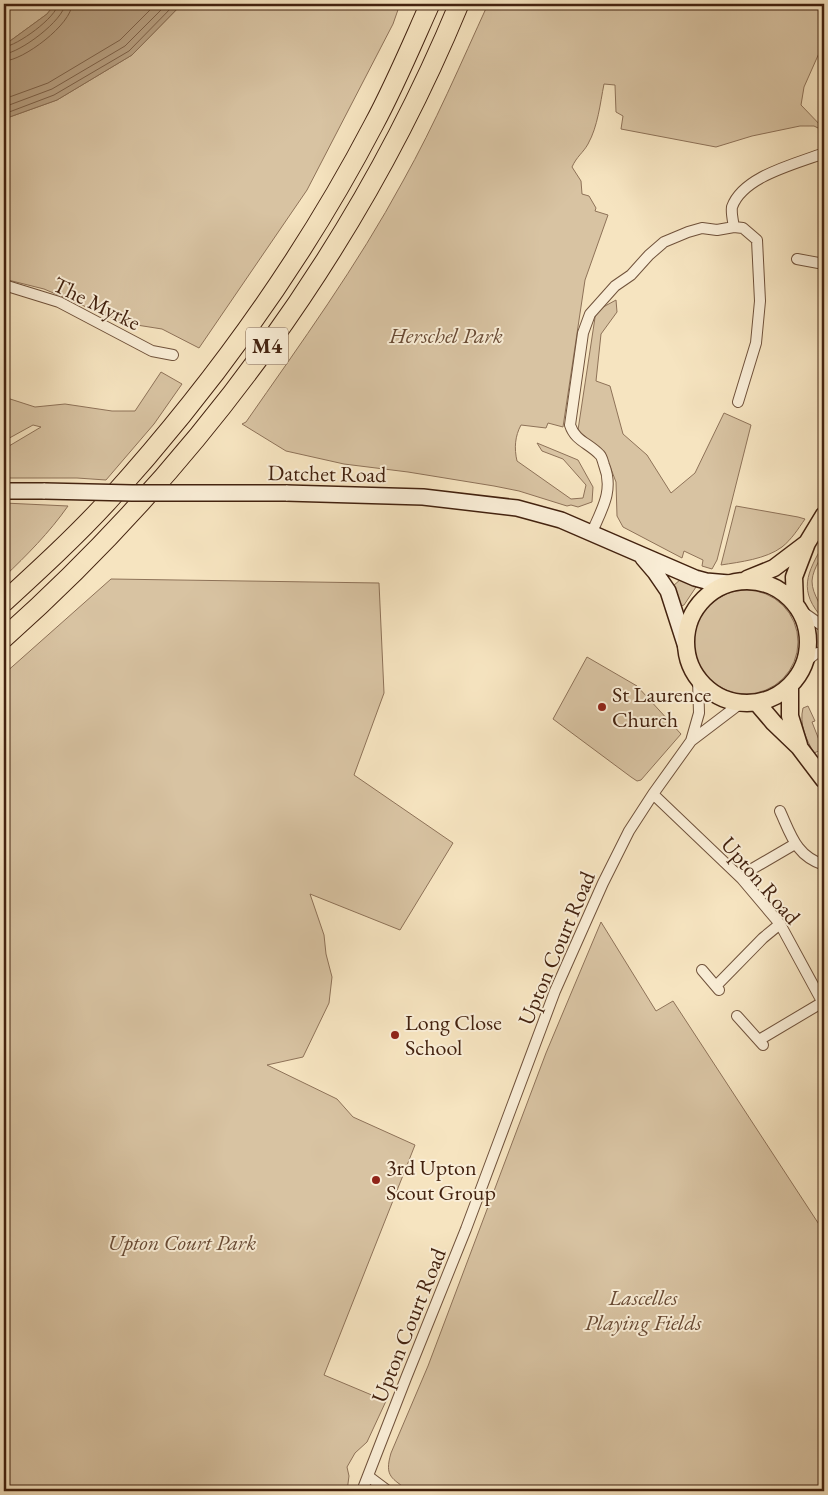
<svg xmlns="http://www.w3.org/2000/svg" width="828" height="1495" viewBox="0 0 828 1495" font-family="'EB Garamond',serif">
  <rect width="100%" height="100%" fill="#f6e4c0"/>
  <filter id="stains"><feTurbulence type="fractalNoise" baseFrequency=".004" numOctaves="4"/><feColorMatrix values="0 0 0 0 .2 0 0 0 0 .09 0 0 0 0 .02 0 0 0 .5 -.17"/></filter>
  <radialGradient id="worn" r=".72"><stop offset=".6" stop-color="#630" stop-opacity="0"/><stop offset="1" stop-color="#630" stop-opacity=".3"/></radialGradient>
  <!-- green -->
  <path fill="#d8c3a2" stroke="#8e7258" d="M4,4H55L47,14L10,41L4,43Z
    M182,4H400L393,24L307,190L199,348L162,329L124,323L44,289L4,279V119L57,100L132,55Z
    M488,4H824V42L804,87L801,105L824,129V131L814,126H800L752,136L716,147L621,129L623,116L616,112L615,85L604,84C600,104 598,126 588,144C583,153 577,156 572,167L581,181L582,194L589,196L596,208L595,211L608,215L585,280L563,427L548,423L546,428L521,425C515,436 514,448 517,461L571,499L583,498L586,485L563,459L542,451L537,443L578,460L593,487L592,502L578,507L571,505L567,506L519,491L494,486L408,472L344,464L286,451L242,424L246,422C301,343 357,266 403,181C435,124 461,63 488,4Z
    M616,300L617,312L601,334L596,381L610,386L623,434L647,455L671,493L695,473L724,413L751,425L717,560L712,569L702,566L703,560L684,551L682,558L623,527L617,516L616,482L606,456L578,430L596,311Z
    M161,372L182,384L154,424L106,480L77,478H4V449L41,427L33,425L4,441V397L35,407L65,404L112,411H135Z
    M4,503L68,506C49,533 27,555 4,577Z
    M736,506L798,517L805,519C798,529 792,539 782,547C766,559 740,562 721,565Z
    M824,543C824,558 813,566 812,581C812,596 824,606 824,620C797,590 807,574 824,543Z
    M111,579L379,583L384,693L354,775L453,843L400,930L310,894L324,935L326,954L332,977L329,1003L303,1057L267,1065L337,1099L353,1117L415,1145L324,1375L386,1401L367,1442L355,1453L347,1467L349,1476L347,1491H4V674Z
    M681,579L696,587L684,605L681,606L673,586Z
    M694 642a52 52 0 1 1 104 0a52 52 0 1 1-104 0Z
    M587,657L637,686L681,734L641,780L637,781L631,777L553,719Z
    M808,706L815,721L812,722L821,745V750L814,753C806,739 799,724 803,708Z
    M601,922L656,1011L673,1001L824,1232V1491H409C392,1478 384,1477 391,1453L428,1366L546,1053Z"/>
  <!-- water -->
  <path fill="#b9a284" stroke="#8a6f55" d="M55,4H182L132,55L57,100L4,119V43L10,41L47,14Z"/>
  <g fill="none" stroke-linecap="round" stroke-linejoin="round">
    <!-- shore -->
    <path stroke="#7e624a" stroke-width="1" d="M4,47C17,46 57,17 58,4
      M4,54C20,53 64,20 65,4
      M4,61C23,61 72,24 72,4
      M4,99L48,83L120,40L156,4
      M4,107L52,89L125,46L167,4
      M4,114L54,95L129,51L175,4"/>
    <defs>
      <path id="street" d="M734,227C733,221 731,213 732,207C743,176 796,164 824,153
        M797,259L824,264
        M4,285L59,302L152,351L173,355
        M592,532C602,509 614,490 604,465C603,462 602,457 600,455C589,443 575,441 570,425L583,333L590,314L615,286L631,275L649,255L664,242L688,232L702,228L717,230L734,227L743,228L757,240L760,301L756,343L738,402
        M800,610L824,627
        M805,662L815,654L824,651
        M691,741L699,713L698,679
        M653,794L742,879L780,924L824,1005
        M780,811C791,835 796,856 824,865
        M742,879L752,869L795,844
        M702,970L719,990
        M716,986L763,938L780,924
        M737,1016L763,1045
        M759,1040L823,1002
        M368,1476L388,1491
        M362,1491L406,1378L466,1229L555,991L603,883L629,831L653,794L691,741L741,703"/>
      <path id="secondary" d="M4,491H45
        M286,493L423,497L517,508L561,520L695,578L706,581L729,583
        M643,558L655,572L668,591L686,647"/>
      <path id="primary" d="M747,579L774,568L807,543
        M686 642a61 61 0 1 1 122 0a61 61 0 1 1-122 0Z
        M795,604L794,577L807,543L824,515
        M790,686V716L799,745
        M757,703L774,723L799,747L824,780"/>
      <path id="highway" d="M4,602C40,569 76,536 109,500C212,386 303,260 374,124C395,85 412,44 430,4
        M4,638C199,464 359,246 459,4"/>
    </defs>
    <!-- street casing -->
    <use href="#street" stroke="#70523b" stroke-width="12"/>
    <!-- secondary casing -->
    <use href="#secondary" stroke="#43220f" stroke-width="18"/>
    <!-- primary casing -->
    <use href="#primary" stroke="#43220f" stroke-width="19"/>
    <!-- highway casing -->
    <use href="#highway" stroke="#43220f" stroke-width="21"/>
    <!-- street -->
    <use href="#street" stroke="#f9edd6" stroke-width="10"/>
    <!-- secondary -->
    <use href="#secondary" stroke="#f9edd6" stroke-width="15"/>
    <!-- primary -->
    <use href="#primary" stroke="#f6e4c0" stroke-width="16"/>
    <!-- highway -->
    <use href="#highway" stroke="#f6e4c0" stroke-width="19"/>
    <defs>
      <path id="secondary-bridge" d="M45,491L132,493H286"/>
    </defs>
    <!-- secondary-bridge casing -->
    <use href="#secondary-bridge" stroke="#43220f" stroke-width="18" stroke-linecap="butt"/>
    <!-- secondary-bridge -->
    <use href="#secondary-bridge" stroke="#f9edd6" stroke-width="15"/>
  </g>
  <!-- markers -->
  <g fill="#8f2418" stroke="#f9edd6" stroke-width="2">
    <circle cx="602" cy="707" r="5"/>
    <circle cx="395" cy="1035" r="5"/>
    <circle cx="376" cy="1180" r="5"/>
  </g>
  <g text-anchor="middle" stroke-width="4" stroke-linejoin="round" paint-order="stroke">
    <!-- shield labels -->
    <rect fill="#f9edd6" stroke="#7a5f4b" stroke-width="1" x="246" y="327.5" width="42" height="37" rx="4"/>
    <g font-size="21" font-weight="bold" fill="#43220f">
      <text x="267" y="353">M4</text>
    </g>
    <!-- street labels -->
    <g font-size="22" fill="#43220f" stroke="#f9edd6">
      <text transform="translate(97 303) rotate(26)" y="8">The Myrke</text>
      <text transform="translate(327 473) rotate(1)" y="8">Datchet Road</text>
      <text transform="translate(761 880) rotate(49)" y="8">Upton Road</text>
      <text transform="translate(556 948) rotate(-67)" y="8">Upton Court Road</text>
      <text transform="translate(408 1325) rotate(-68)" y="8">Upton Court Road</text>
    </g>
    <!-- park labels -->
    <g font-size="22" font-style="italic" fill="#684a34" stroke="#f9edd6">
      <text x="446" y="343">Herschel Park</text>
      <text x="182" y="1250">Upton Court Park</text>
      <text x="643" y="1305">Lascelles<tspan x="643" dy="25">Playing Fields</tspan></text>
    </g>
    <!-- poi labels -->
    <g font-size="22" fill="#43220f" stroke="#f9edd6" text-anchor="start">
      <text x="612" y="702">St Laurence<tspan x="612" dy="25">Church</tspan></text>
      <text x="405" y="1030">Long Close<tspan x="405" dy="25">School</tspan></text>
      <text x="386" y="1175">3rd Upton<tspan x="386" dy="25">Scout Group</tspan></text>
    </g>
  </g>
  <!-- margin -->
  <rect width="828" height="1495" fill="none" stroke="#f6e4c0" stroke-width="20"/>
  <rect x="5" y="5" width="818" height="1485" fill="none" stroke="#43220f" stroke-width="2.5"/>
  <rect x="10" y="10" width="808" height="1475" fill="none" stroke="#43220f"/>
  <rect width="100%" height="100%" filter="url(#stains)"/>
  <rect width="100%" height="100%" fill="url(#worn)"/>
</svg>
